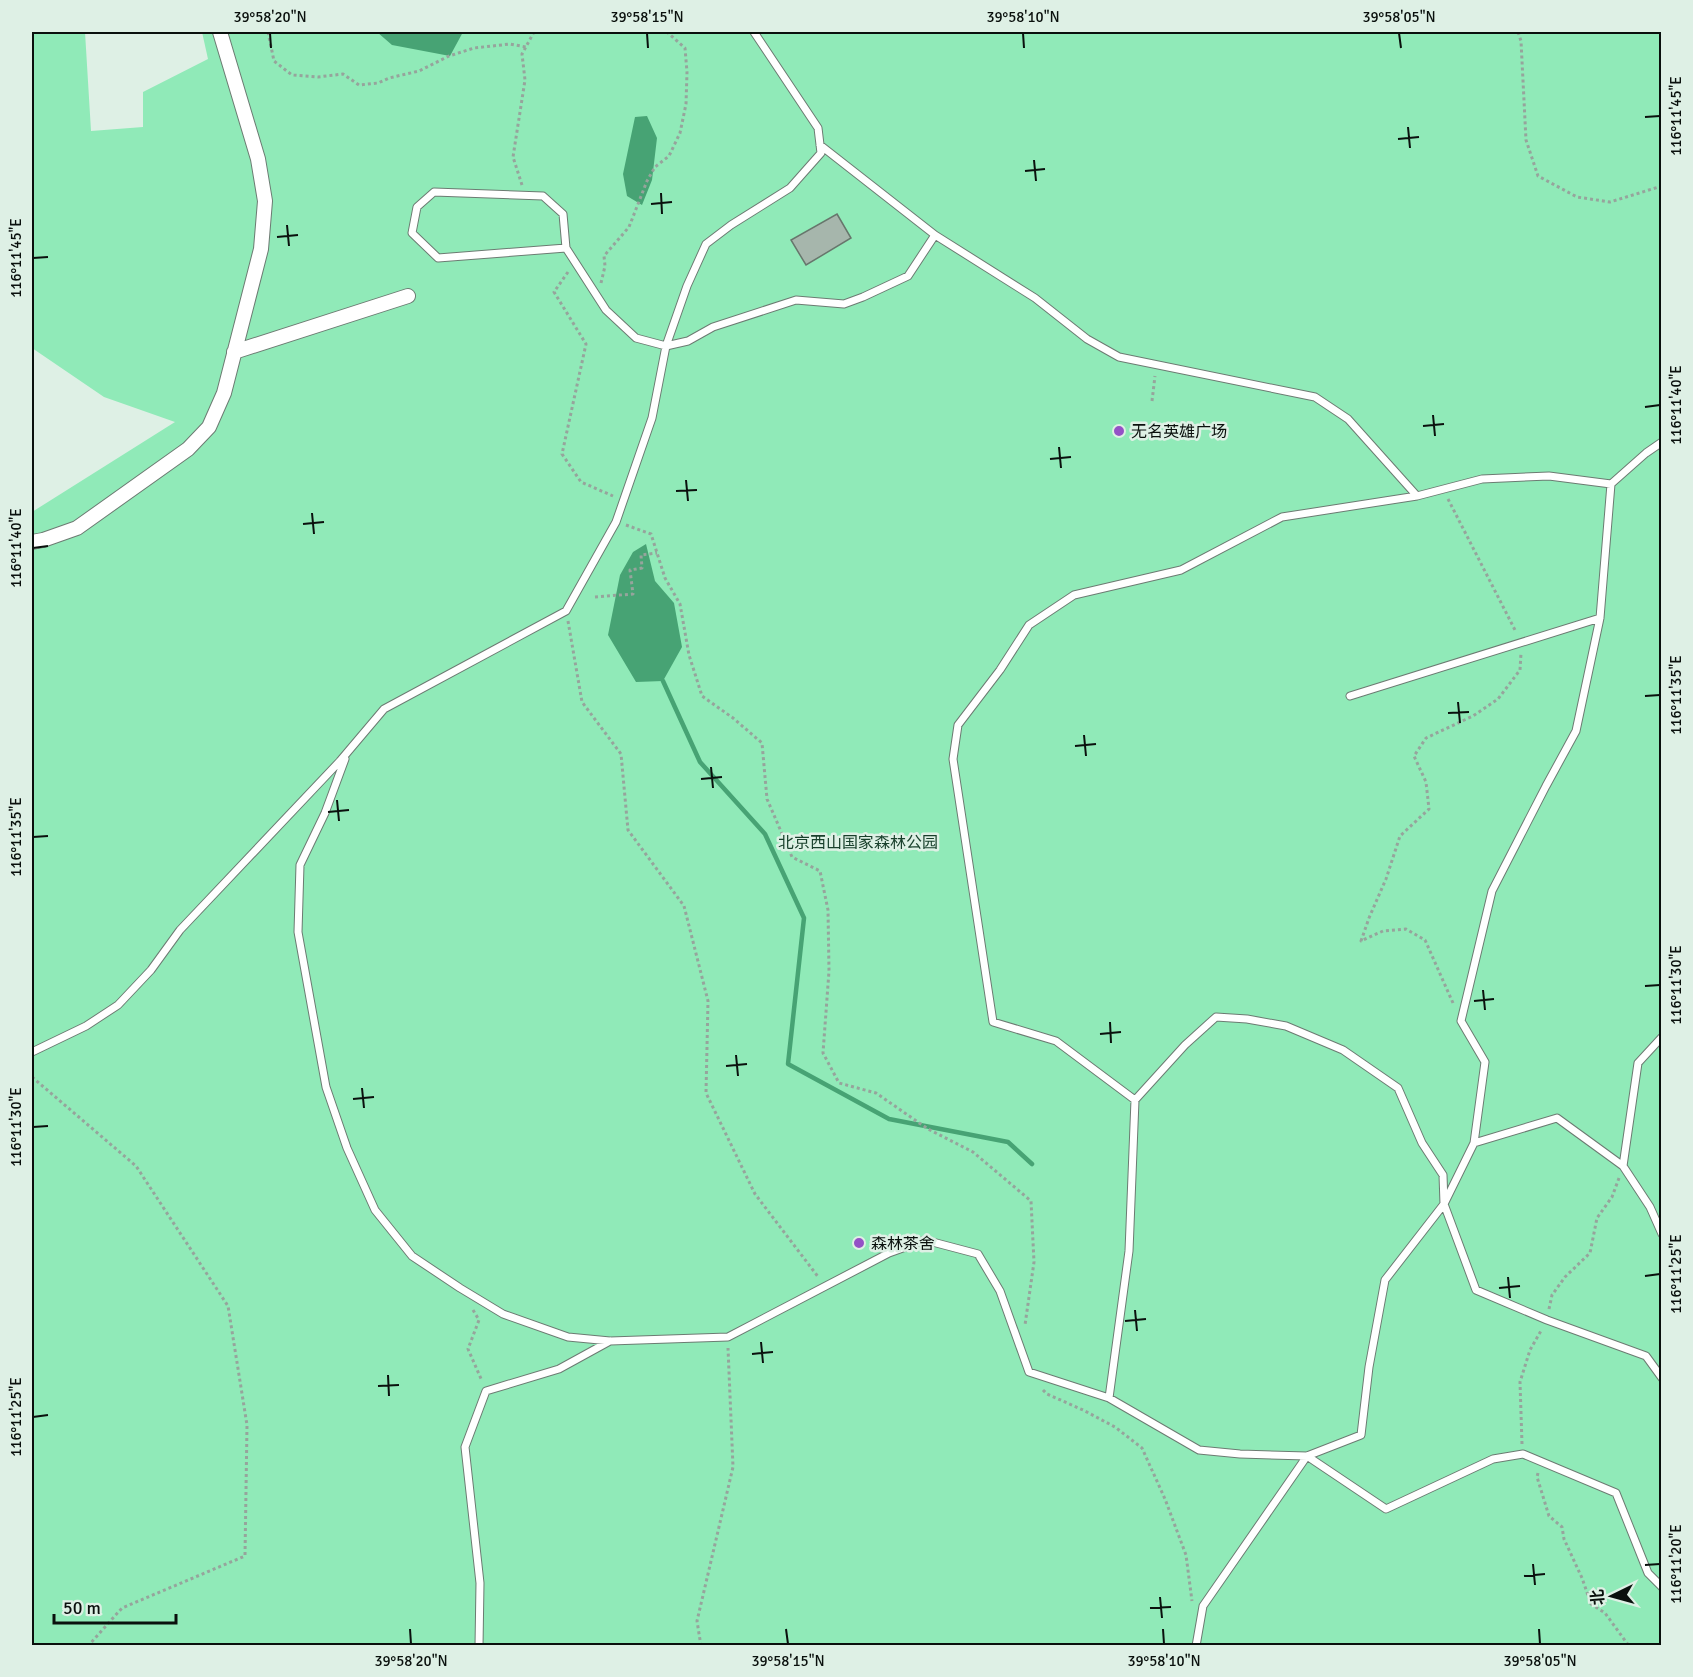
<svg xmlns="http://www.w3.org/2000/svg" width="1693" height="1677" viewBox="0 0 1693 1677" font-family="Signika,'Noto Sans SC',sans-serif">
  <rect width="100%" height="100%" fill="#def0e5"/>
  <!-- green -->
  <path fill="#90eab8" d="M32,32H85L91,131L143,127V92L208,59L202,32H1661V1645L32,1646V512L175,422L104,397L32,348Z"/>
  <!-- water -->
  <path fill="#47a374" d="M377,32H463L450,56L392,45Z
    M647,116L657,138L652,180L642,205L627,196L623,174L635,117Z
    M646,544L655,581L674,603L682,647L663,681L636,682L608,635L620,575L633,552Z"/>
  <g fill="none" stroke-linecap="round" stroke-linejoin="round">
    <!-- stream -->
    <path stroke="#47a374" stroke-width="4.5" d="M663,681L700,762L765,834L804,918L788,1064L889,1119L1008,1142L1032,1164"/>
  </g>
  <!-- building -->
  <path fill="#a6b6ac" stroke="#67766c" stroke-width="1.5" d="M837,214L851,238L806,265L791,240Z"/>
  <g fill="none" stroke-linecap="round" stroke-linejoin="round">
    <defs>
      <path id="service" d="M935,235L1035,298L1087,339L1119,357L1315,397L1348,419L1417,496
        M566,248L438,258L412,233L417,207L434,192L543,196L563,214L566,248L606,310L636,338L666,346L687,286L706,244L731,225L790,188L821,153L818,128L754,32
        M1662,442L1646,453L1611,484L1600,618L1576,731L1546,786L1492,891L1461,1021L1485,1062L1474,1143L1444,1204L1385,1280L1369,1367L1361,1435L1307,1456L1386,1509L1493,1459L1523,1454L1616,1493L1648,1573L1662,1587
        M1611,484L1549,476L1482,479L1417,496L1282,517L1181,570L1074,595L1029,625L1000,670L958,725L953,759L993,1022L1056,1041L1135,1100L1185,1045L1216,1017L1247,1019L1286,1026L1343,1050L1398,1088L1422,1143L1443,1175L1444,1204L1476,1290L1547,1320L1646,1356L1662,1378
        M1350,696L1600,618
        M345,759L325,813L300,865L298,932L326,1087L347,1148L375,1210L412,1256L460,1288L503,1314L568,1337L610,1341L728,1337L889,1253L925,1240L978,1254L1000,1291L1029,1372L1109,1398
        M32,1052L86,1026L118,1005L151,970L180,930L340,761L384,709L566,611L616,522L652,418L666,346L688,341L713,327L796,300L844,304L863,297L908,276L935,235L820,145
        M1135,1100L1129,1251L1109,1398L1199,1450L1240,1454L1307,1456
        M1474,1143L1557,1118L1623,1166L1638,1063L1662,1037
        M1623,1166L1650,1207L1662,1234
        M479,1646L480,1583L465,1447L486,1391L559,1369L610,1341
        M1196,1646L1203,1606L1307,1456"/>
      <path id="minor" d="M234,352L408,296
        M32,542L43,540L77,528L188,449L209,427L224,393L261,249L265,201L258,159L220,32"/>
    </defs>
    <!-- service casing -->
    <use href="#service" stroke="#6c7b72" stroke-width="9"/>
    <!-- minor casing -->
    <use href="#minor" stroke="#6c7b72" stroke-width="16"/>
    <!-- path -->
    <path stroke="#96a49c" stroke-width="3" stroke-dasharray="3 3" stroke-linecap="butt" d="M268,32L274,61L292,75L318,77L343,74L359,85L378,83L389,78L419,71L449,56L474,48L510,44L526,47
      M1518,32L1521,41L1526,140L1538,176L1577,197L1610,202L1662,186
      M522,185L513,157L525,80L522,54L534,32
      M568,272L554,292L586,344L562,454L581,482L613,496
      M601,283L605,266L604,256L629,227L647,181L655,167L669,156L680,133L686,104L687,72L685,48L667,32
      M1152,401L1155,376
      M1448,499L1516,632
      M626,525L651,534L665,578L680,604L689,655L702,696L733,718L762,743L767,799L792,857L820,871L828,910L829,971L823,1053L839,1083L876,1093L928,1129L973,1152L1031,1201L1034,1262L1025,1325
      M595,597L633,594L630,570L642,568L641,555L657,553
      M568,621L582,702L621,754L628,830L684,906L708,1001L706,1093L755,1194L819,1278
      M1453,1003L1425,940L1406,929L1383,931L1361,941L1369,918L1386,879L1400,836L1429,809L1426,782L1414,756L1426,738L1473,716L1498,699L1520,670L1521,653
      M32,1077L136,1166L228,1306L247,1425L245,1556L122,1608L88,1646
      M1549,1309L1552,1295L1565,1277L1590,1253L1597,1218L1612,1197L1619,1178
      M473,1310L479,1320L468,1349L482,1381
      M1043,1390L1047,1394L1083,1410L1115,1427L1142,1448L1165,1499L1186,1555L1192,1601
      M1522,1444L1520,1382L1530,1350L1542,1329
      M1538,1473L1537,1477L1549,1516L1562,1527L1564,1539L1582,1578L1591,1604L1605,1613L1629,1646
      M701,1646L697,1621L733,1467L728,1348"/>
    <!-- service -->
    <use href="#service" stroke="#fff" stroke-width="7"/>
    <!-- minor -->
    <use href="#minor" stroke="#fff" stroke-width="14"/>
  </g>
  <!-- ticks -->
  <path fill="none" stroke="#0a100d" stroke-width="2" d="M270,33L271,48M647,33L648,48M1023,33L1024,48M1399,33L1401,48M1645,117L1660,116M1408,127L1410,148M1398,139L1419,137M1034,160L1036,181M1025,171L1045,169M661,193L662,214M651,204L672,202M287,225L289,246M277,237L298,235M33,258L48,257M1645,407L1660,405M1433,415L1435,436M1423,426L1444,424M1059,447L1061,468M1050,459L1071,457M686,480L688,501M676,491L697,490M312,513L314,534M303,524L324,522M33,548L48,546M1645,696L1660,695M1458,702L1460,723M1448,713L1469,712M1084,735L1086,756M1075,746L1096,744M711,767L713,788M701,779L722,777M337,800L339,821M328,812L349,810M33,837L48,836M1645,986L1660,985M1483,990L1485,1010M1474,1001L1494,999M1110,1022L1111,1043M1100,1034L1121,1032M736,1055L738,1076M726,1066L747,1064M362,1088L364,1108M353,1099L374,1097M33,1127L48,1126M1645,1276L1660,1274M1508,1277L1510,1298M1499,1288L1520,1286M1135,1310L1137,1331M1125,1321L1146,1319M761,1342L763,1363M752,1354L773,1352M388,1375L389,1396M378,1386L399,1385M33,1417L48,1415M1533,1564L1535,1585M1645,1565L1660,1564M1524,1576L1545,1574M1160,1597L1162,1618M1150,1608L1171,1607M410,1629L411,1644M786,1629L788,1644M1163,1629L1164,1644M1539,1629L1540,1644"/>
  <!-- markers -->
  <g fill="#9451c6" stroke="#def0e5" stroke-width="2">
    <circle cx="1119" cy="431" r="6"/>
    <circle cx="859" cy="1243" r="6"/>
  </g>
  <g text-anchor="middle" stroke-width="5" stroke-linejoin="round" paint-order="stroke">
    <!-- poi labels -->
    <g font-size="16" fill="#0a100d" stroke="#def0e5" text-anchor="start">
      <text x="1131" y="437">无名英雄广场</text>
      <text x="871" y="1249">森林茶舍</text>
    </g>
    <!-- park labels -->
    <g font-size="16" fill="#19402c" stroke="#def0e5">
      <text x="858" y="848">北京西山国家森林公园</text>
    </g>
  </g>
  <!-- border -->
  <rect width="1693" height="1677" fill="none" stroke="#def0e5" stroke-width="66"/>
  <!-- north arrow -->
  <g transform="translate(1612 1596) rotate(265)" stroke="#def0e5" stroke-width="4.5" paint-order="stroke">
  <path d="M0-4.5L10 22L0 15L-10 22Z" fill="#0a100d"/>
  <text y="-9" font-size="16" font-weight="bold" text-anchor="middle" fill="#0a100d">北</text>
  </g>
  <!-- scale -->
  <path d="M54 1614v9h122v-9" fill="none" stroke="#0a100d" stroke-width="3"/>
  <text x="63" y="1614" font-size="18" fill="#0a100d" stroke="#def0e5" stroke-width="4.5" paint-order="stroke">50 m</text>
  <rect x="33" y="33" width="1627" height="1611" fill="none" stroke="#0a100d" stroke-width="2"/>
  <g font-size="15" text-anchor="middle" fill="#0a100d">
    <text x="270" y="22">39°58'20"N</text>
    <text x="647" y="22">39°58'15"N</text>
    <text x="1023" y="22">39°58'10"N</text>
    <text x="1399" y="22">39°58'05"N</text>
    <text transform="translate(1676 116) rotate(-90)" y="5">116°11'45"E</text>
    <text transform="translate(16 258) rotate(-90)" y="5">116°11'45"E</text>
    <text transform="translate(1676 405) rotate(-90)" y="5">116°11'40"E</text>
    <text transform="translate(16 548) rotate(-90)" y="5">116°11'40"E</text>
    <text transform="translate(1676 695) rotate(-90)" y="5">116°11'35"E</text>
    <text transform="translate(16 837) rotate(-90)" y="5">116°11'35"E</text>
    <text transform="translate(1676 985) rotate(-90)" y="5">116°11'30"E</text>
    <text transform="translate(16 1127) rotate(-90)" y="5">116°11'30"E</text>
    <text transform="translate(1676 1274) rotate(-90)" y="5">116°11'25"E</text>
    <text transform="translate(16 1417) rotate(-90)" y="5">116°11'25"E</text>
    <text transform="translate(1676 1564) rotate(-90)" y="5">116°11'20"E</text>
    <text x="411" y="1666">39°58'20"N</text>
    <text x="788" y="1666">39°58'15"N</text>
    <text x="1164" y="1666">39°58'10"N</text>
    <text x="1540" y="1666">39°58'05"N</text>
  </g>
</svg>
